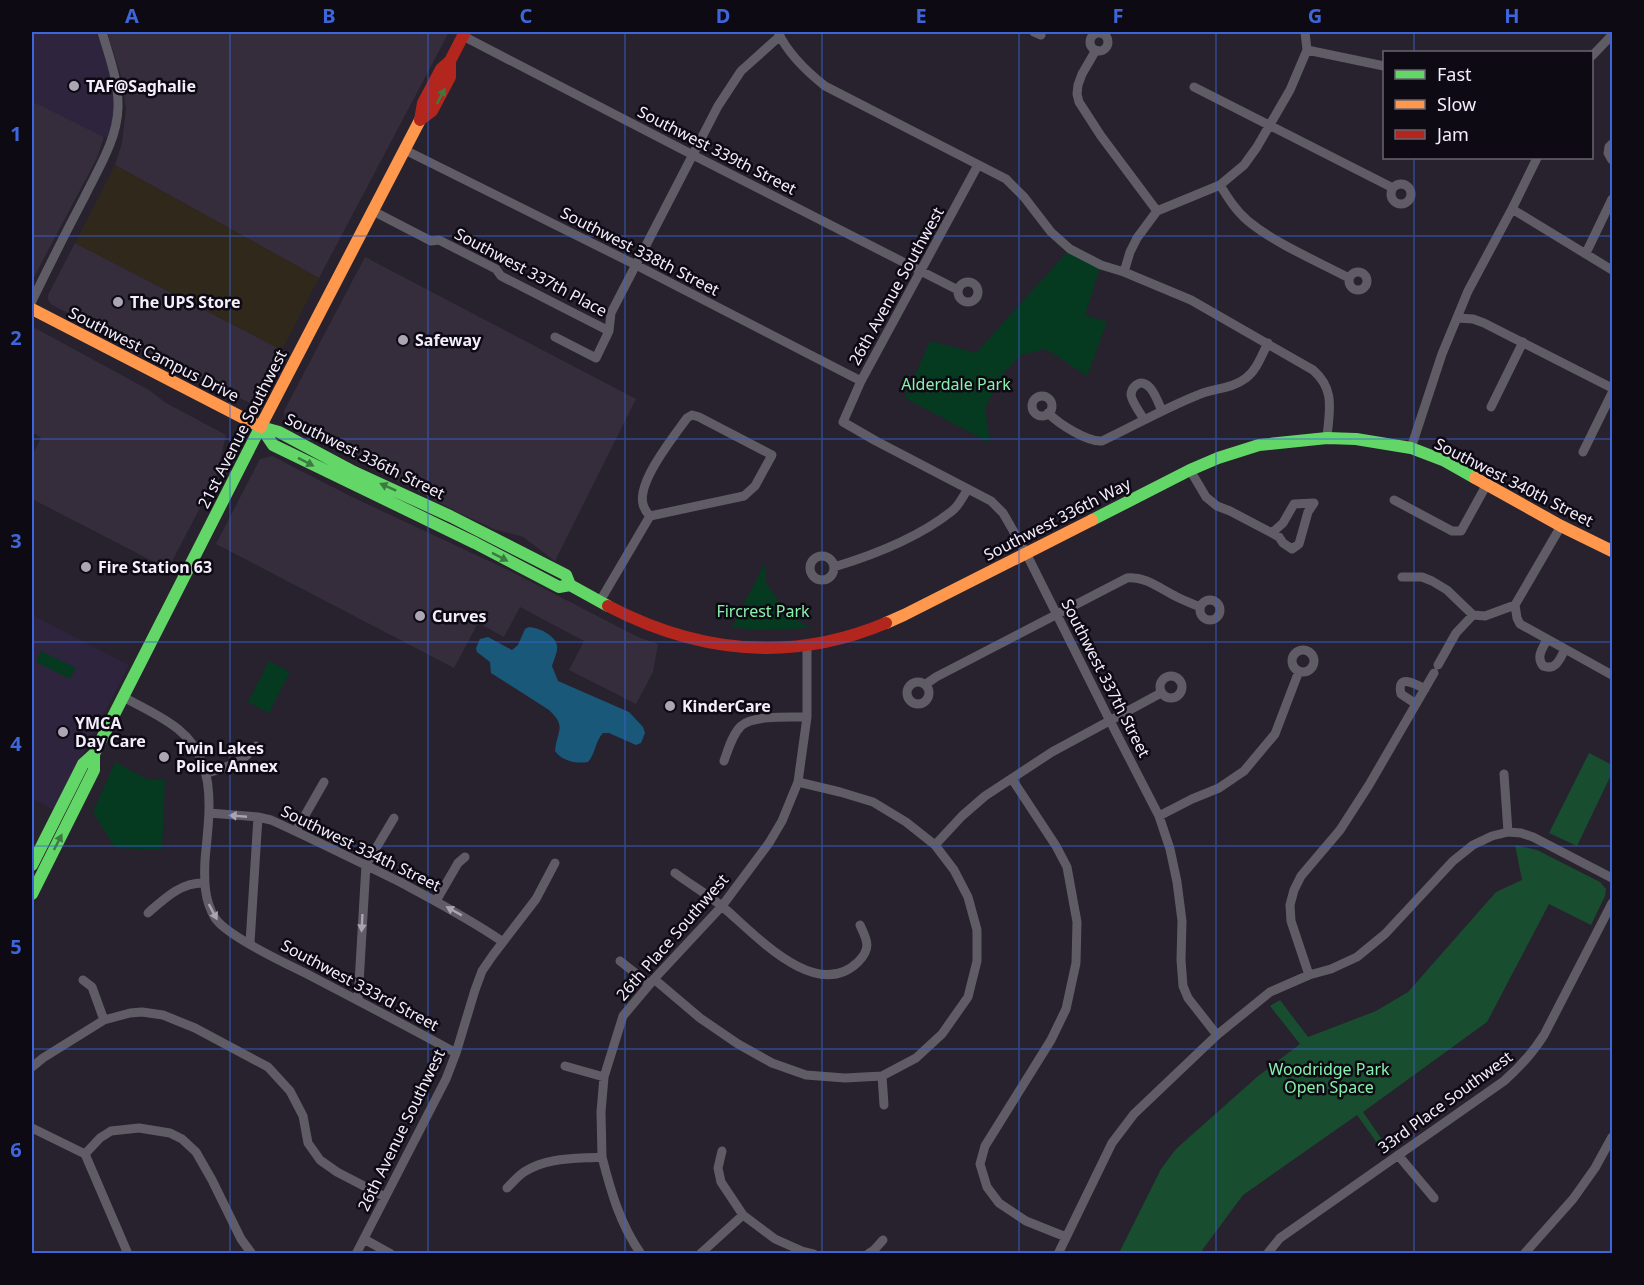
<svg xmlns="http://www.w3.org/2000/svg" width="1644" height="1285" viewBox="0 0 1644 1285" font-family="'Noto Sans',sans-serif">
  <rect width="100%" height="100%" fill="#27222d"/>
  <!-- commercial -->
  <path fill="#352d3c" d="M107,32H449L319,278L115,165L122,143L126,109L121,76Z
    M32,101L104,137L97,158L32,281Z
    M75,243L282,350L258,400L250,403L52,305L48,300V295Z
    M365,257L636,399L555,561L523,537L494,529L459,513L289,424L285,420L284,411Z
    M35,328L149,390L166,403L226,435L216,477L168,569L32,499V456L41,438L32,432V334Z
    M272,456L350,496L506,569L638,637L658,644L653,672L636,704L569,670L584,641L520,607L504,637L478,623L454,668L216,544L260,459Z"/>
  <!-- industrial -->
  <path fill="#30281b" d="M115,165L319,278L282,350L75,243Z"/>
  <!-- built -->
  <path fill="#2f243d" d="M32,32H102L115,78L112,137H104L32,101Z
    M32,615L129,665L54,810L32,798Z"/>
  <!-- green -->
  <path fill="#053a20" d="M1070,249L1101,265L1085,315L1107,322L1087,376L1046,349L1021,355L1002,375L985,408L990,443L905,398L930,341L976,353Z
    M765,563L766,583L790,616L811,628L757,630L732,627Z
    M41,651L76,668L70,679L36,662Z
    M269,661L290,672L269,713L248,702Z
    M115,762L149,780L165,779L162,850L115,848L93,812Z"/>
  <!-- forest -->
  <path fill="#184d30" d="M1589,753L1612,765V773L1577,846L1549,833Z
    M1515,845L1537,850L1600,882L1606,889L1605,896L1591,925L1549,904L1487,1022L1363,1112L1387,1147L1382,1150L1357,1115L1243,1195L1203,1249L1201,1253H1119L1161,1169L1176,1149L1257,1077L1300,1044L1270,1006L1280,1000L1308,1037L1376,1011L1408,992L1496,892L1522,880Z"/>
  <!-- water -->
  <path fill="#195879" d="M529,627C537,628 542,630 548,634C563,644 556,653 552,666L558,681L629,712L643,727L645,733L641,743L636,745L609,733H603C595,741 596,753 588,762C576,764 562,761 555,751C557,730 567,727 549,710L491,673L490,662L477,652L476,648L480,639L488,637L512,650L518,645L525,629Z"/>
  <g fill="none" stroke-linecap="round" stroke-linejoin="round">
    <!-- street -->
    <path stroke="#605c65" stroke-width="9" d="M778,32C788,54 806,71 825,86L1006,179L1024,197L1051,232L1070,249L1101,265L1124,272L1191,300L1313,370C1336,390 1329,411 1327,438
      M1034,32L1041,35
      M1090 42a9 9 0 1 1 18 0a9 9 0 1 1-18 0Z
      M463,36L693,155L958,290
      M1096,50L1082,74L1078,85L1077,94L1079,102L1101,136L1157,211
      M1307,50L1384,66
      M1592,56L1612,35
      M1194,87L1393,188
      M1612,144L1609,147L1608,153L1612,160
      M405,150L636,265L861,381
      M978,165L861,381L843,422L876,441L991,501L1003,513L1026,553L1109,719L1159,816L1170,849L1177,882L1182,921L1181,960L1183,986L1188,998L1217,1035
      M1391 194a10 10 0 1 1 20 0a10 10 0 1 1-20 0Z
      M1220,185C1228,198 1236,211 1248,221C1276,244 1317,261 1349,278
      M1512,209L1612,270
      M373,211L431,241L439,240L496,269L501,276L609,331
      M1586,253L1612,199
      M1349 281a9 9 0 1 1 18 0a9 9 0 1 1-18 0Z
      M1124,272L1130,252L1137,238L1157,211L1220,185L1244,165L1257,147L1290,90L1307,50L1305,32
      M958 292a10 10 0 1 1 20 0a10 10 0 1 1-20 0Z
      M32,301C49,266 66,232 84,198C98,169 117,140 118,108C119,82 109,56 102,32
      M1457,318L1473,319L1484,323L1612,388
      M555,337L596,358L609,331L611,313L718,106L741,71L780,36
      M1032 406a10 10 0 1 1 20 0a10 10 0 1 1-20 0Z
      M1491,407L1523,342
      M1048,413C1059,424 1087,442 1102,441C1134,426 1165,408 1198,395C1214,388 1232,389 1246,378C1257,370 1262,354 1268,343
      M1144,420C1141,413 1132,403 1131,395C1131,392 1133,388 1135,386C1149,374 1158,402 1162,411
      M1411,448L1442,354L1468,291L1512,209L1537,158
      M1583,452L1612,393
      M1190,470L1206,497L1217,506L1230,511L1272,533L1279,537L1283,543L1292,549L1299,544L1308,512L1314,503L1294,504L1283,523L1272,533
      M1394,500L1452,531H1461L1487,484
      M810 568a12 12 0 1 1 24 0a12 12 0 1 1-24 0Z
      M834,567C874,555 918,538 952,511C959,506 963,496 968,489
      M1402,577H1422L1432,581L1447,590L1473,615L1485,616L1515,605L1517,618L1520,624L1612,675
      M1200 610a10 10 0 1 1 20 0a10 10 0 1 1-20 0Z
      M600,601L650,516C647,513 644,509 643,504C637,482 674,436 687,418L692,415L699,417L772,455L755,486L744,496L650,516
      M1515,605L1561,526
      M1547,640C1542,649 1536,657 1543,666C1556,671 1560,659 1565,649
      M1292 661a11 11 0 1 1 22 0a11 11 0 1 1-22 0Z
      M1438,665L1456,633L1473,615
      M1160 687a11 11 0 1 1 22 0a11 11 0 1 1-22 0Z
      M907 693a11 11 0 1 1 22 0a11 11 0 1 1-22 0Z
      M926,684L936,677L1127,578C1146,576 1160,589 1177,597C1185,601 1193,604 1200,607
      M123,697C142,707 162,716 178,729C219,762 209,814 205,860C204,880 204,900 215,918C227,936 285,963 307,974C357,1000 407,1026 456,1053
      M1416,704L1401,694C1396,673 1416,684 1425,689
      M724,761C728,750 732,735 741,726C753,715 790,717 807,717
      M207,773C227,767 242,763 256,746
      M1504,774L1508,832
      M1012,779L1056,846L1067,867L1077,922L1076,963L1066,1009L1051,1040L985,1146L980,1164L987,1187L999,1203L1026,1221L1066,1237
      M209,813L258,817L271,820C315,840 357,861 400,882C435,901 470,919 503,942
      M1159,816L1192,799L1219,788L1244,771L1275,734L1299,671
      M296,831L324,782
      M935,845L962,816L985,796L1052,752L1161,693
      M675,873C691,885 709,895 724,908C755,934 816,1003 858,962C872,948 867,940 860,925
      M436,901L458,863L465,857
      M148,913C165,898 181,882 205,883
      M250,943L258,817
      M620,961L649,984
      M1309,975L1291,921L1290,905L1294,890L1301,876L1340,830L1369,785L1434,673
      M654,979L700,1018L738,1044L772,1063L806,1075L845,1078L882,1076L916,1058L942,1034L968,997L977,961V930L968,897L954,870L935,845L906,822L873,802L840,792L798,782
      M83,980L92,987L104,1020
      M358,1000L366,865L394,818
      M565,1066L604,1077
      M32,1067L43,1058L104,1020L130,1013L142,1012L163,1015L195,1028L268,1067L290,1091L303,1116L308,1143L320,1160L337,1172L385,1197
      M882,1076L884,1105
      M32,1128L85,1154L128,1254
      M722,1151L718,1168L721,1182L743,1215L775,1239L802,1251L814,1254
      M85,1154L100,1138L111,1131L139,1128L170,1133L182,1139L196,1152L212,1180L241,1239L252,1254
      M1398,1155L1434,1198
      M602,1157C611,1192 620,1224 641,1254
      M507,1188C512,1183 518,1176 524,1172C547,1157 575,1159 602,1157L601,1112L604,1077L623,1016L654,979L722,906L769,843L782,821L798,782L807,717V645
      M364,1239L391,1254
      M356,1254L446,1079L456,1053L475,990L482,971L493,955L536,899L555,863
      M700,1254L743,1215
      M868,1254L874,1250L883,1240
      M1058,1254L1112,1143L1134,1114L1217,1035L1270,992L1309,975L1331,969L1357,957L1385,934L1453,861L1473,845L1492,836L1508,832L1521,833L1533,837L1612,878
      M1267,1254L1280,1238L1504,1081C1520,1067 1532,1054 1544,1035L1612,903
      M1524,1254L1573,1199L1595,1168L1612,1137"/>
    <!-- fast -->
    <path stroke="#63d668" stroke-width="12" d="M261,427L273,445L475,543L559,587L570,585L608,606
      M261,427L279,432L354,472L450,516L566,575L570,585
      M1092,520L1190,470L1218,458L1259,445L1327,438L1356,439L1411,448L1445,461L1475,478
      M94,754L264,420
      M32,865L83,764L94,754V770L32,894"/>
    <!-- slow -->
    <path stroke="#ff974d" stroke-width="12" d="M32,309L261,427
      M264,420L420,120
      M1475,478L1561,526L1612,551
      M886,623L904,615L1092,520"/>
    <!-- jam -->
    <path stroke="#b3261e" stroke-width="12" d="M450,61V77L432,111L420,120L423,103L441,69L450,61L465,32
      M608,606C698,653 791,663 886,623"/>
  </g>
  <!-- one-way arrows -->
  <defs><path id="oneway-solid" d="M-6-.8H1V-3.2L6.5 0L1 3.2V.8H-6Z" transform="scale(1.5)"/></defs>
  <g fill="#3d7a42">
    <use href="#oneway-solid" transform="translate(441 96) rotate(-62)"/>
    <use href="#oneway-solid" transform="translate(306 462) rotate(27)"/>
    <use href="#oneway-solid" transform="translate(388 487) rotate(-156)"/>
    <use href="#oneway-solid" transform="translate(500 557) rotate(27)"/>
    <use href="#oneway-solid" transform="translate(58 842) rotate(-63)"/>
  </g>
  <g fill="#aaa4b0">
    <use href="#oneway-solid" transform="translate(238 816) rotate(-175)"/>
    <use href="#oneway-solid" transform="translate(454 911) rotate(-151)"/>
    <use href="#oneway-solid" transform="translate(213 912) rotate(62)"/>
    <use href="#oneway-solid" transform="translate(362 923) rotate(93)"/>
  </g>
  <!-- grid -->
  <path fill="none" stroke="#3d66dd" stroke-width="1.5" stroke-opacity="0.55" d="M230,32V1254M428,32V1254M625,32V1254M822,32V1254M1019,32V1254M1216,32V1254M1414,32V52M1414,158V1254M32,236H1612M32,439H1612M32,642H1612M32,846H1612M32,1049H1612"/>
  <!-- markers -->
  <g fill="#aca6b4" stroke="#0e0a13" stroke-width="2">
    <circle cx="74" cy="86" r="6"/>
    <circle cx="118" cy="302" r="6"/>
    <circle cx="403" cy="340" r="6"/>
    <circle cx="86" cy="567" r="6"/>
    <circle cx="420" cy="616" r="6"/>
    <circle cx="670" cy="706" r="6"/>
    <circle cx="63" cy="732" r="6"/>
    <circle cx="164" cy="757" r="6"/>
  </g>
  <g text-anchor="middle" stroke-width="5" stroke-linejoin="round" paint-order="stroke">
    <!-- poi labels -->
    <g font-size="16" font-weight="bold" fill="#f3edfc" stroke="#0e0a13" text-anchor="start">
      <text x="86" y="92">TAF@Saghalie</text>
      <text x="130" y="308">The UPS Store</text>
      <text x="415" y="346">Safeway</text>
      <text x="98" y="573">Fire Station 63</text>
      <text x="432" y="622">Curves</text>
      <text x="682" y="712">KinderCare</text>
      <text x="75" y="729">YMCA<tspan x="75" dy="18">Day Care</tspan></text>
      <text x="176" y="754">Twin Lakes<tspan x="176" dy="18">Police Annex</tspan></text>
    </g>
    <!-- street labels -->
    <g font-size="16" fill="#f3edfc" stroke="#0e0a13">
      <text transform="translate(717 150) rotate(27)" y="6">Southwest 339th Street</text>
      <text transform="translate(640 251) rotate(27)" y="6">Southwest 338th Street</text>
      <text transform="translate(531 272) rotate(28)" y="6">Southwest 337th Place</text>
      <text transform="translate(896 286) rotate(-61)" y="6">26th Avenue Southwest</text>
      <text transform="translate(154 354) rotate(27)" y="6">Southwest Campus Drive</text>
      <text transform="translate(242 429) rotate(-63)" y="6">21st Avenue Southwest</text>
      <text transform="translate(365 456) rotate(26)" y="6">Southwest 336th Street</text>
      <text transform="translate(1514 482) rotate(27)" y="6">Southwest 340th Street</text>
      <text transform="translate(1057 519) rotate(-27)" y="6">Southwest 336th Way</text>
      <text transform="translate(1106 678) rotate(63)" y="6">Southwest 337th Street</text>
      <text transform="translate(361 848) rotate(26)" y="6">Southwest 334th Street</text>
      <text transform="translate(672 937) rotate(-49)" y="6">26th Place Southwest</text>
      <text transform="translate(360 985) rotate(28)" y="6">Southwest 333rd Street</text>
      <text transform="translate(1445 1102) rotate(-36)" y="6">33rd Place Southwest</text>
      <text transform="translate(401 1130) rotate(-64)" y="6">26th Avenue Southwest</text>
    </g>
    <!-- park labels -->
    <g font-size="16" fill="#88f1ab" stroke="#0e0a13">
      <text x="956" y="390">Alderdale Park</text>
      <text x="763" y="617">Fircrest Park</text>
      <text x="1329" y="1075">Woodridge Park<tspan x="1329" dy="18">Open Space</tspan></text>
    </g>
  </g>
  <!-- border -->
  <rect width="1644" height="1285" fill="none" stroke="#0e0a13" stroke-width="66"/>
  <!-- legend -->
  <rect x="1383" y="51" width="210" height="108" fill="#0e0a13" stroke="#6a6570" stroke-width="1.5"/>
  <rect x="1395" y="70" width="30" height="9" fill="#63d668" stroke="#6a6570" stroke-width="1.5"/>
  <text x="1437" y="81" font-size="18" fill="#f3edfc">Fast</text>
  <rect x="1395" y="100" width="30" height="9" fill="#ff974d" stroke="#6a6570" stroke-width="1.5"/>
  <text x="1437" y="111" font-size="18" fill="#f3edfc">Slow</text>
  <rect x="1395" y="130" width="30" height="9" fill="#b3261e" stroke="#6a6570" stroke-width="1.5"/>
  <text x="1437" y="141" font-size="18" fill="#f3edfc">Jam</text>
  <rect x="33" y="33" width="1578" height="1219" fill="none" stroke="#3d66dd" stroke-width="2"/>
  <g font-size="20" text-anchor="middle" font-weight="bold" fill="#3d66dd">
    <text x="132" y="23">A</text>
    <text x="329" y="23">B</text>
    <text x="526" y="23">C</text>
    <text x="723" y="23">D</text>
    <text x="921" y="23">E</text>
    <text x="1118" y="23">F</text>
    <text x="1315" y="23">G</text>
    <text x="1512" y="23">H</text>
    <text x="16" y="141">1</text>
    <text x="16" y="345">2</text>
    <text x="16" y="548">3</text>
    <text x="16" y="751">4</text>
    <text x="16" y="954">5</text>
    <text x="16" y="1157">6</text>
  </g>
</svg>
